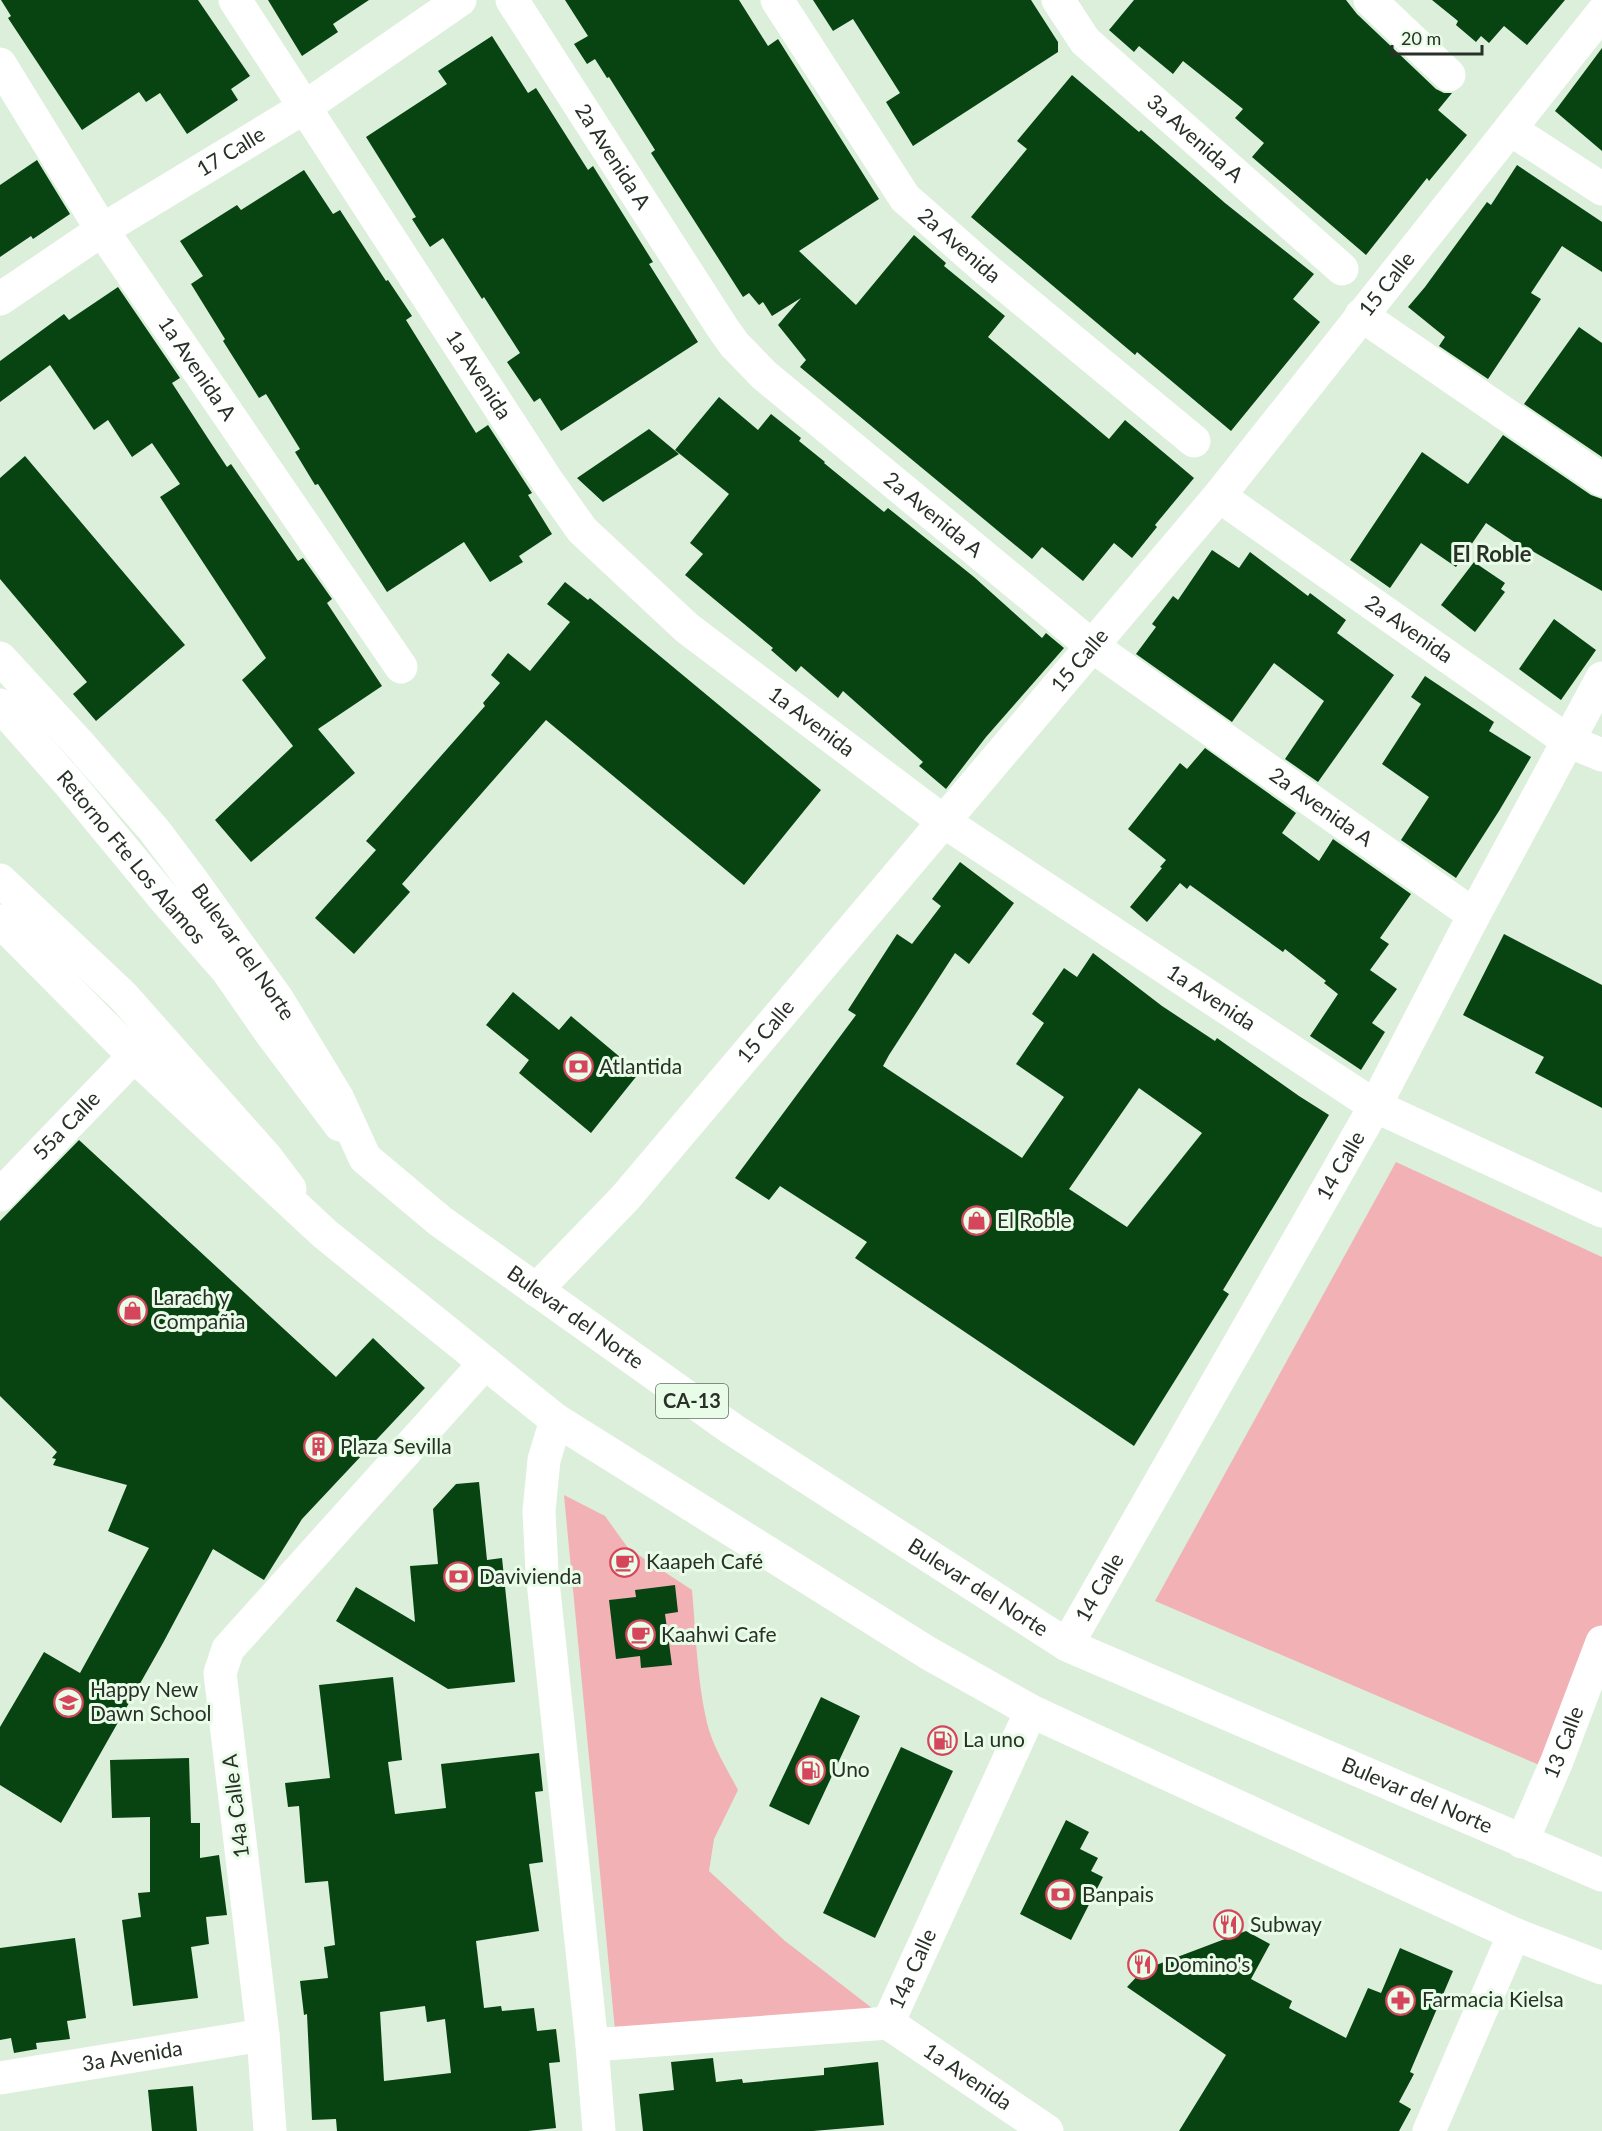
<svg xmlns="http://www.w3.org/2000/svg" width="1602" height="2131" viewBox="0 0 1602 2131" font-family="Lato,sans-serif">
  <rect width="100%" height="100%" fill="#dbefdb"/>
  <!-- green -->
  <path fill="#f2b1b4" d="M1396,1162L1602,1257V1661L1558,1773L1155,1601Z
    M564,1495L605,1516L628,1548L692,1590C696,1635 697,1680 707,1723C713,1747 727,1769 738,1790L714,1839L709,1871L785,1941L881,2015L615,2030Z"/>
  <!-- building -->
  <path fill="#084411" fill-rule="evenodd" d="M1,0H198L250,76L231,89L238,100L187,134L160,93L146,102L139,92L82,130L8,18L11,16Z
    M268,0H369L333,24L338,32L302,56Z
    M565,0H739L768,46L778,39L879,199L799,251L856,305L914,235L946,263L944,266L1005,316L988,337L1109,439L1125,420L1194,478L1155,525L1157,527L1132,558L1114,543L1083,581L1042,547L1032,559L800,367L806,360L778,325L801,298L772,316L763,302L759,305L749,293L743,297L651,153L655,150L609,77L607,78L595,59L587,64L574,44L588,36Z
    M813,0H1031L1058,42V52L913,146L886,102L900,93L853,19L833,31Z
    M1134,0H1346L1357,14L1436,89L1444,93H1452L1438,110L1467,135L1429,181L1427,178L1366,255L1252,157L1264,143L1235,118L1243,109L1183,61L1173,74L1139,46L1134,52L1109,30Z
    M1432,0H1565L1527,45L1504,26L1489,43L1481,36L1476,42L1456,25L1458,21Z
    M492,36L528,93L536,88L588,170L593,166L653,262L649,264L698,342L561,431L540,398L534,402L507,362L520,353L484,297L482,299L443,238L430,247L412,219L416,217L366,137L447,84L438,71Z
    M1602,48V151L1555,111Z
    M1072,75L1139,132L1141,130L1225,203L1314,274L1293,299L1320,322L1231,431L1137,352L1135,355L971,217L1027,149L1017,141Z
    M37,160L70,214L33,239L31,236L0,257V185Z
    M1517,165L1602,222V272L1562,246L1531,293L1541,299L1488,379L1439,346L1445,337L1408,307L1425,287L1487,202L1491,205Z
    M304,170L333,214L340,210L386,281L388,280L412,316L406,320L476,433L488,425L532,493L528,495L552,534L519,556L523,562L490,582L464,542L387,592L318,484L315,485L295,452L300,449L266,394L259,398L223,341L225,339L191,284L203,276L180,241L237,205L241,210Z
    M118,287L180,378L172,383L211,443L227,467L231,464L298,561L303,558L332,599L327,603L382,686L318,729L355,773L251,862L215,820L293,746L242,680L266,658L160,497L180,484L152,443L132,457L108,420L94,430L50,365L0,402V361L64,314L69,320Z
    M1579,327L1602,343V457L1524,404Z
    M719,397L758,430L771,414L801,438L799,441L825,462L824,463L884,512L888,508L974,577L1042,638L1046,633L1064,648L986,737L946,789L919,766L923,762L843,691L838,698L801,666L796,672L771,650L773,648L685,575L703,554L690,543L729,494L675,450Z
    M649,429L679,454L603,502L577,478Z
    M1503,435L1591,495L1602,499V591L1527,548L1526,550L1486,523L1456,567L1421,543L1390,588L1350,560L1422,452L1468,484Z
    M25,456L185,645L96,721L73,694L87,682L0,579V478Z
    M1212,550L1239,568L1250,552L1308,596L1310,593L1346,620L1337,633L1394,675L1318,782L1285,759L1324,701L1274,663L1232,722L1136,654L1156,627L1152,624L1173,596L1178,600Z
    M1474,562L1505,583L1501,589L1505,592L1475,632L1441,605Z
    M565,582L588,600L590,598L821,790L744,885L546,720L402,884L410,892L354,954L315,918L376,850L366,841L485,706L483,703L500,683L491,675L508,653L530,671L570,622L547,604Z
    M1554,619L1596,650L1561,700L1519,669Z
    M1425,676L1494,722L1489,731L1531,757L1499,811L1456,878L1401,840L1429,797L1382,764L1421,704L1411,697Z
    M1205,748L1296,813L1282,833L1319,861L1333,839L1411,894L1380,938L1389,944L1370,970L1397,989L1372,1023L1385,1032L1361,1070L1310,1036L1338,994L1324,983L1326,981L1285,949L1283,952L1190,885L1187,889L1180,883L1147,922L1130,907L1162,868L1160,867L1166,860L1128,829L1180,763L1187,769Z
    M960,862L1014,903L969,964L955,953L889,1055L883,1066L1022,1158L1064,1097L1016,1064L1044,1023L1032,1014L1064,968L1077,977L1093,953L1162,1006L1215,1041L1217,1038L1299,1096L1329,1115L1223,1290L1229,1294L1134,1446L855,1258L867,1242L780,1186L769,1200L735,1178L856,1015L848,1010L897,934L912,944L941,906L932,899ZM1139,1088L1202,1133L1127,1227L1069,1189Z
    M1504,934L1602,985V1108L1535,1073L1544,1057L1463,1015Z
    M513,992L559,1030L571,1016L639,1073L591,1133L519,1073L529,1060L486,1025Z
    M79,1140L336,1377L373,1338L425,1388L302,1519L264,1580L213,1549L163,1643L61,1823L0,1785V1727L44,1652L80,1673L149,1548L108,1531L127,1485L53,1465L56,1459L52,1458L57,1452L0,1396V1221Z
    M479,1482L487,1560L502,1558L515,1682L448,1689L336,1621L356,1587L415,1622L410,1566L438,1564L433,1509L456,1484Z
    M675,1585L678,1612L665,1614L672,1665L641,1668L640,1656L616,1659L609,1600L636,1597L635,1590Z
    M393,1677L402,1760L388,1762L395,1814L446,1808L441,1764L539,1753L543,1791L535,1792L543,1862L529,1864L539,1931L476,1941L484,2008L501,2006L502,2011L534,2008L537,2031L556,2029L560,2062L549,2063L556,2128L528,2131H337L336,2119L312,2120L307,2014L304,2015L300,1981L328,1978L324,1947L335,1945L328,1881L305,1883L299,1806L288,1807L285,1783L330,1778L319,1685ZM425,2006L427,2022L445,2019L451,2073L384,2081L380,2012Z
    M821,1697L860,1716L809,1825L769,1806Z
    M901,1747L953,1771L875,1938L823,1913Z
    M189,1758L191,1823H200V1858L219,1855L227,1915L206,1917L209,1944L191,1947L198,1998L133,2006L122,1920L141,1917L138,1893L150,1892V1817L112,1818L110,1760Z
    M1066,1820L1089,1832L1080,1849L1098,1858L1091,1871L1103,1877L1071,1940L1020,1914Z
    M1246,1931L1270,1944L1251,1979L1292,2001L1289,2008L1346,2038L1368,1988L1381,1993L1400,1948L1453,1971L1410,2072L1414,2074L1399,2102L1411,2109L1399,2131H1179L1226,2055L1127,1987L1143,1970Z
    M75,1938L86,2018L67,2021L70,2039L36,2043L37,2049L14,2053L11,2038L0,2040V1948Z
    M713,2058L716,2082L742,2079L743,2083L824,2075V2068L878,2062L884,2125L813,2131H643L639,2094L674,2090L671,2062Z
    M193,2086L197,2131H152L148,2090Z"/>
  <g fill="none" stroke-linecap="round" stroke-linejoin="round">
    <!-- minor -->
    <g stroke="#fff" stroke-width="33">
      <path id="s1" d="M235,0L546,479L582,530L687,628L943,821L1375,1106L1602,1211"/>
      <path id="s2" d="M512,0L722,327L734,344L764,375L1092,646L1474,915"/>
      <path id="s3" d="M777,0L905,198L988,271L1194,441"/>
      <path id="s4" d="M1058,0L1085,41L1342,269"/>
      <path d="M1370,0L1449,75"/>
      <path id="s5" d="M0,64L102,230L401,667"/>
      <path d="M1510,129L1602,189"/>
      <path id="s6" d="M0,299L102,230L305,107L460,0"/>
      <path d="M1361,315L1602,480"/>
      <path id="s7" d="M1219,496L1568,741L1602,755"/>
      <path id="s8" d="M0,1195L134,1056"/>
      <path id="s9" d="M536,1290L625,1198L1219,496L1602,13"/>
      <path d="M556,1420L544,1460L539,1511L542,1572L592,2045L599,2131"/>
      <path id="s10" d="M1067,1645L1375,1106L1474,915L1602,678"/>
      <path id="s11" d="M1522,1842L1557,1761L1602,1642"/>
      <path id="s12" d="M888,2023L1047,2131"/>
      <path id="s13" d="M592,2045L888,2023L1031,1711"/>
      <path id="s14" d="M0,2078L263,2035"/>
      <path d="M270,2131L263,2035L220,1673L228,1649L485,1363"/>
      <path d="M1429,2131L1514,1934"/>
    </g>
    <!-- major -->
    <g stroke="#fff" stroke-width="33">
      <path id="s15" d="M0,705L68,782L163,897L227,970L270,1032L340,1125"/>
      <path d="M0,880L123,996L266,1157L290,1189"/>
    </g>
    <!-- highway -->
    <g stroke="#fff" stroke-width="33">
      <path id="s16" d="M0,658L81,746L154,830L191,879L278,1000L337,1097L365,1158L440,1221L732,1429L1067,1645L1602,1875"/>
      <path d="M0,921L134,1056L325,1234L556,1420L928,1653L1031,1711L1514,1934L1602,1968"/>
    </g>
  </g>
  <!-- icons -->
  <defs>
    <symbol id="bank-ring" viewBox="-11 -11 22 22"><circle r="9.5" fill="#e8fce8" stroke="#d5455c" stroke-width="1.5"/><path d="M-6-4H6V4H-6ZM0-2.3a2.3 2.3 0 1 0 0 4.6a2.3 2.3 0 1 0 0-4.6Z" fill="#d5455c"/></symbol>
    <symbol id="shop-ring" viewBox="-11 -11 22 22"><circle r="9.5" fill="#e8fce8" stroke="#d5455c" stroke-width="1.5"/><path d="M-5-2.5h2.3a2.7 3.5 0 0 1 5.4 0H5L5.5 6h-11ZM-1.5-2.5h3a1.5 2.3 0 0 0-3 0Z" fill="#d5455c"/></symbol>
    <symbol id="building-ring" viewBox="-11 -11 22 22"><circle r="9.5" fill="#e8fce8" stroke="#d5455c" stroke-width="1.5"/><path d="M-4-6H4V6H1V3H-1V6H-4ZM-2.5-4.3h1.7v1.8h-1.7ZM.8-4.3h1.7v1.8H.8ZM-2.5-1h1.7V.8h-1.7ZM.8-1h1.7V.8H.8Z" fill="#d5455c"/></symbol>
    <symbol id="cafe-ring" viewBox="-11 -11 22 22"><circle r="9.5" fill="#e8fce8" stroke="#d5455c" stroke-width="1.5"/><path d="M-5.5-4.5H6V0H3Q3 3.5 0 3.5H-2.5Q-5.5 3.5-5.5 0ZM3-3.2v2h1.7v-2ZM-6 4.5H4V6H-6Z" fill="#d5455c"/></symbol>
    <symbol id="school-ring" viewBox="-11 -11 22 22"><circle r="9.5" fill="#e8fce8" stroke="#d5455c" stroke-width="1.5"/><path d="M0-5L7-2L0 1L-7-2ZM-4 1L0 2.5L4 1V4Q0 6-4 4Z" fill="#d5455c"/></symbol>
    <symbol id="fuel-ring" viewBox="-11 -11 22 22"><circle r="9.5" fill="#e8fce8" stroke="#d5455c" stroke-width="1.5"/><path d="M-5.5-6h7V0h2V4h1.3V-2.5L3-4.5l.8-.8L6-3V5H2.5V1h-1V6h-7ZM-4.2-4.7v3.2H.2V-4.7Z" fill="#d5455c"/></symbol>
    <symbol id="restaurant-ring" viewBox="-11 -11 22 22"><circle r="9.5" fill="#e8fce8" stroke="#d5455c" stroke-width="1.5"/><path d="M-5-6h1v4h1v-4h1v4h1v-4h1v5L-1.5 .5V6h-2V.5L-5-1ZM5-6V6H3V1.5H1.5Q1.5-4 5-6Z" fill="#d5455c"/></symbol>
    <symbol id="pharmacy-ring" viewBox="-11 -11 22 22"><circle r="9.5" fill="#e8fce8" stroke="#d5455c" stroke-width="1.5"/><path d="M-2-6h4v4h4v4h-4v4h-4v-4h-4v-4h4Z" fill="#d5455c"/></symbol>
  </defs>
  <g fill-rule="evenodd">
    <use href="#bank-ring" x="562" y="1050" width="33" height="33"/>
    <use href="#shop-ring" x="960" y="1204" width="33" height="33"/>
    <use href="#shop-ring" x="116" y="1294" width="33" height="33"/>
    <use href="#building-ring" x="302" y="1430" width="33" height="33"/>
    <use href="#cafe-ring" x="608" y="1546" width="33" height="33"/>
    <use href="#bank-ring" x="442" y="1560" width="33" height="33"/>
    <use href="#cafe-ring" x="624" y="1618" width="33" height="33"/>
    <use href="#school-ring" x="52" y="1686" width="33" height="33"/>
    <use href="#fuel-ring" x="926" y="1724" width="33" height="33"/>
    <use href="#fuel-ring" x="794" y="1754" width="33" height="33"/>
    <use href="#bank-ring" x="1044" y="1878" width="33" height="33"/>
    <use href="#restaurant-ring" x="1212" y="1908" width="33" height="33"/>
    <use href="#restaurant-ring" x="1126" y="1948" width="33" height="33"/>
    <use href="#pharmacy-ring" x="1384" y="1984" width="33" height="33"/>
  </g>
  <g text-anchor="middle" stroke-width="6" stroke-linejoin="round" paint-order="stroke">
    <!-- shield labels -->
    <rect fill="#e8fce8" stroke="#626d62" stroke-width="1.5" x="656" y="1384" width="72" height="34" rx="4.5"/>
    <g font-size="20" font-weight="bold" fill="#283028">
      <text x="692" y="1408">CA-13</text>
    </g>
    <!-- street labels -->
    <g font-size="21" fill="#283028" stroke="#e8fce8">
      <text dy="7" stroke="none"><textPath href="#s4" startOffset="196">3a Avenida A</textPath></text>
      <text dy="7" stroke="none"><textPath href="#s6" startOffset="274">17 Calle</textPath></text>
      <text dy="7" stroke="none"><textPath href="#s2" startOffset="186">2a Avenida A</textPath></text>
      <text dy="7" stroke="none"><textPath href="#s3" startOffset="308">2a Avenida</textPath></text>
      <text dy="7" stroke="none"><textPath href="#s9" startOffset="1318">15 Calle</textPath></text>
      <text dy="7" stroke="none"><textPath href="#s5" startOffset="363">1a Avenida A</textPath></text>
      <text dy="7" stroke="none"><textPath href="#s1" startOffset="447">1a Avenida</textPath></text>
      <text dy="7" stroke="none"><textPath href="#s2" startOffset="672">2a Avenida A</textPath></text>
      <text dy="7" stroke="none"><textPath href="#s7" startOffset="232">2a Avenida</textPath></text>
      <text dy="7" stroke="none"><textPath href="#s9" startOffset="832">15 Calle</textPath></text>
      <text dy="7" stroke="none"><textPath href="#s1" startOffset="933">1a Avenida</textPath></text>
      <text dy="7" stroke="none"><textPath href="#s2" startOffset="1158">2a Avenida A</textPath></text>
      <text dy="7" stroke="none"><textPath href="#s15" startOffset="201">Retorno Fte Los Alamos</textPath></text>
      <text dy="7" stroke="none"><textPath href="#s16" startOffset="382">Bulevar del Norte</textPath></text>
      <text dy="7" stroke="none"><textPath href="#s1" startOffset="1419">1a Avenida</textPath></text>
      <text dy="7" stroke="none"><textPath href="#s9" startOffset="346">15 Calle</textPath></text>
      <text dy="7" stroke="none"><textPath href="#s8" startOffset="96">55a Calle</textPath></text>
      <text dy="7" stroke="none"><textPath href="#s10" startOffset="552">14 Calle</textPath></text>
      <text dy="7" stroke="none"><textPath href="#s16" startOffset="886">Bulevar del Norte</textPath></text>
      <text dy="7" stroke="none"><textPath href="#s10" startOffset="66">14 Calle</textPath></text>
      <text dy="7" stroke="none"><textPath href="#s16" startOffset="1371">Bulevar del Norte</textPath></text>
      <text dy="7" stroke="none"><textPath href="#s11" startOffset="108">13 Calle</textPath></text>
      <text dy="7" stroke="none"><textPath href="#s16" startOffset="1858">Bulevar del Norte</textPath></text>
      <text transform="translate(236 1806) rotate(-97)" y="7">14a Calle A</text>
      <text dy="7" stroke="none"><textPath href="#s13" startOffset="356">14a Calle</textPath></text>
      <text dy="7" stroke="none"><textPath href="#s14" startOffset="134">3a Avenida</textPath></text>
      <text dy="7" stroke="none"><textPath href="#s12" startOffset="96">1a Avenida</textPath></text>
    </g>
    <!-- poi labels -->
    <g font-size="21" fill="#283028" stroke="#e8fce8" text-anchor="start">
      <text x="599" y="1074">Atlantida</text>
      <text x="997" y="1228">El Roble</text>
      <text x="153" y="1305">Larach y<tspan x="153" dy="24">Compañia</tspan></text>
      <text x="340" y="1454">Plaza Sevilla</text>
      <text x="646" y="1569">Kaapeh Café</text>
      <text x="479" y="1584">Davivienda</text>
      <text x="661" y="1642">Kaahwi Cafe</text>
      <text x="90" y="1697">Happy New<tspan x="90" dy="24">Dawn School</tspan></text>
      <text x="963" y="1747">La uno</text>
      <text x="831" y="1777">Uno</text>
      <text x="1082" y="1902">Banpais</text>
      <text x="1250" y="1932">Subway</text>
      <text x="1164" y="1972">Domino's</text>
      <text x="1422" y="2007">Farmacia Kielsa</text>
    </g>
    <!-- neighbourhood labels -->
    <g font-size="22" font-weight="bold" fill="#283028" stroke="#e8fce8">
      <text x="1492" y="562">El Roble</text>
    </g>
  </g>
  <!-- scale -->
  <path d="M1392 45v9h90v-9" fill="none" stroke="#283028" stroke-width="3"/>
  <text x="1401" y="45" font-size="18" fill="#283028" stroke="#e8fce8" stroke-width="4.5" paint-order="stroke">20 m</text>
</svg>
